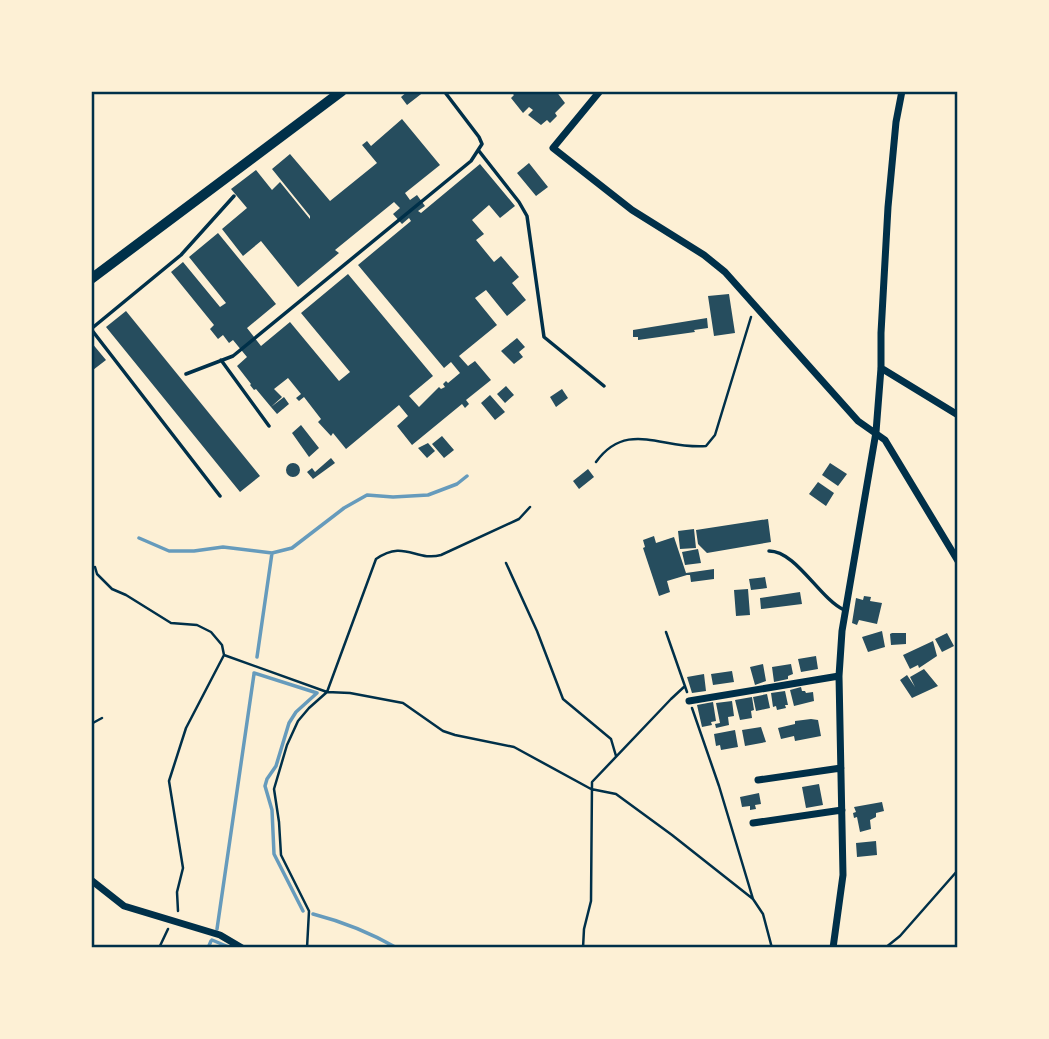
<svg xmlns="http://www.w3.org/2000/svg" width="1049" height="1039" viewBox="0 0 1049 1039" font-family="Mulish,sans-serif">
  <rect width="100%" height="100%" fill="#fdf0d5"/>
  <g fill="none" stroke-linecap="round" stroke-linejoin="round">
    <!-- stream -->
    <path stroke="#669bbc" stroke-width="3.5" d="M139,538L169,551H194L223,547L272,553L292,548L344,508L367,495L393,497L428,495L457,484L467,476
      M257,657L272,553
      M254,673L317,693L296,712L289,723L276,766L267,779L265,786L272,810L274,854L303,911
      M313,914C344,922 369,932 397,948
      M217,929L254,674
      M212,940L231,948
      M208,948L211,941"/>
  </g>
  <!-- building -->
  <path fill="#264d5e" d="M408,91H425L407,105L401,97Z
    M510,91H556L565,103L555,113L557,116L550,123L547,120L541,125L528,115L533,110L529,107L523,113L511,98L514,95Z
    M402,119L440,165L405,193L410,200L417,195L425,206L418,211L421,213L480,164L515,206L500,218L489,205L472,220L484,234L476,240L494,262L501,256L519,277L512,283L526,300L507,316L486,290L475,298L497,325L459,356L468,366L475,361L491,380L466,400L469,404L465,408L462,404L412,445L397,426L408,416L399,405L346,449L333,433L331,436L318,422L321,419L304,397L299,401L296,398L301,394L288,378L274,389L282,397L271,407L256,389L254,390L250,385L251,384L237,366L247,357L233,340L229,343L223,335L218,339L210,329L214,325L171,272L183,262L220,307L226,303L189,257L218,233L276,304L247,328L261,346L290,322L339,381L350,372L301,313L348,274L433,376L409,396L419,407L439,387L441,389L445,387L443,384L446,381L448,383L460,373L451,362L444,368L358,265L411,221L409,218L402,224L393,214L400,208L394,202L335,250L339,253L298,287L261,241L243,256L222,229L247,208L231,189L256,170L272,190L280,182L310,219V216L272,169L290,154L330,201L377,163L362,145L367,141L371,146Z
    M529,163L548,187L536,196L517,173Z
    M729,294L735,333L714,336L708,296Z
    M126,311L260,476L240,492L106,327Z
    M707,318L708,328L694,330L695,332L638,340V337H633V330Z
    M517,338L525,347L519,352L523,357L514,364L501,351Z
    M91,342L106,360L93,370L91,367Z
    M506,386L514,395L505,403L497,394Z
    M562,389L568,398L556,407L550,397Z
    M490,395L505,412L495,420L481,403Z
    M284,397L289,404L277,414L271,407Z
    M301,425L319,448L309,457L292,433Z
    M442,436L454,450L444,458L432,444Z
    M428,443L435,451L427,458L418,448Z
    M331,458L335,463L313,479L307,472L312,468L315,472Z
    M830,463L847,474L838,486L822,475Z
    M286 470a7 7 0 1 1 14 0a7 7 0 1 1-14 0Z
    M588,469L594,477L579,489L573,481Z
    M818,482L834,493L826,506L809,494Z
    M768,519L771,542L707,553L698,544L696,530Z
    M694,529L696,548L680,549L678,531Z
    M654,536L656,543L674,537L686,573L714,569V579L691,582L690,575H687L667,581L670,592L659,596L643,548L645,547L643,540Z
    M698,549L701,563L685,565L682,552Z
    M765,577L767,588L751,590L749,579Z
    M748,589L750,615L736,616L734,590Z
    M800,592L802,604L761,609L760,598Z
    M864,596L871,597L870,601L882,603L877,624L859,620L857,625L852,623L856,598L863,600Z
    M882,631L885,647L868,652L862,637Z
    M892,633H906V644L891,645L890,634Z
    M947,633L954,646L942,652L935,639Z
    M933,641L937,656L919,668L918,665L910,669L903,655Z
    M816,656L818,669L801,672L798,659Z
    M763,664L766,681L755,685L750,667Z
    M791,664L793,674L788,676V679L774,682L772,667Z
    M924,669L938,686L912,698L900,680L907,675L915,687L910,677Z
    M732,671L734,682L713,685L711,674Z
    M704,674L706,691L692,693L687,677Z
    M801,687L802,691H805L806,693L813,692L814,701L794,706L790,690Z
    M785,691L788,705H785L786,708L777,710L776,706L773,707L771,693Z
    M767,694L770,708L756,711L753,697Z
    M752,697L754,710L751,711L752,718L740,720L735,700Z
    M732,701L734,716L728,717L729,725L716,728L715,724L720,723L716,703Z
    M713,702L716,721L711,722L712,725L702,727L697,705Z
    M811,719L818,720L821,736L795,741L794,736L781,739L778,728L795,724V721Z
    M761,727L766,742L745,746L742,730Z
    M735,730L738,747L721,750L720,745L716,746L714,734Z
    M819,784L823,805L806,808L802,787Z
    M759,793L761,804L755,805L756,809L750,810V806L742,807L740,797Z
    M882,802L884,811L876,813V817L870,820L871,829L860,832L857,817L854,818L853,813L856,812L854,807Z
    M876,841L877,855L857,857L856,843Z"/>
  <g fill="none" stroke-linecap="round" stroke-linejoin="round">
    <!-- path -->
    <path stroke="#003049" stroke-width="2.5" d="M596,462C627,419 663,450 706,446L715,435L751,317
      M506,563L537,631L563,699L611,739L616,756
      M95,567L97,574L112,589L126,595L171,623L197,625L211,632L222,645L224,655L186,728L169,781L183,868L177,892L178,911
      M666,632L687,692
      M224,655L327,692L350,693L403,703L443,731L455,735L514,747L591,789L616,794L672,835L753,899
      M692,708L719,786L753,899L763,914L772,948
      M91,724L102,718
      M159,948L168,929
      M307,948L309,911L281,855L279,822L274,789L287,745L298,721L309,708L327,692L376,559C404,539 416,562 441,555L519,519L530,507
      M583,948L584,929L591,901L592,782L671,699L685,686
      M885,948L900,936L958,870"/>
    <!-- service -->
    <path stroke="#003049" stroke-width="3.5" d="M479,151L519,202L527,216L544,337L604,386
      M221,360L269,426
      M186,374L233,356L471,161L482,144L479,137L444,91
      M220,496L91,329L181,255L234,196
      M769,551C796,551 819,598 844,610"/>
    <!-- minor -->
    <path stroke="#003049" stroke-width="7" d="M600,91L553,148L632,210L704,255L725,272L858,421L885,440L958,561
      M881,368L958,415
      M689,701L839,676
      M758,780L841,768
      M753,823L842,810
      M91,880L124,906L220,935L242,948
      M833,948L843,875L839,676L842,631L876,432L881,368V333L888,207L896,122L902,91"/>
    <!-- secondary -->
    <path stroke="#003049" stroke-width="10" d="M91,279L342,91"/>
  </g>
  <!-- border -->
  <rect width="1049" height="1039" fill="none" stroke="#fdf0d5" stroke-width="186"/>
  <rect x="93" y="93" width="863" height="853" fill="none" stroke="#003049" stroke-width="2.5"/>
</svg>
